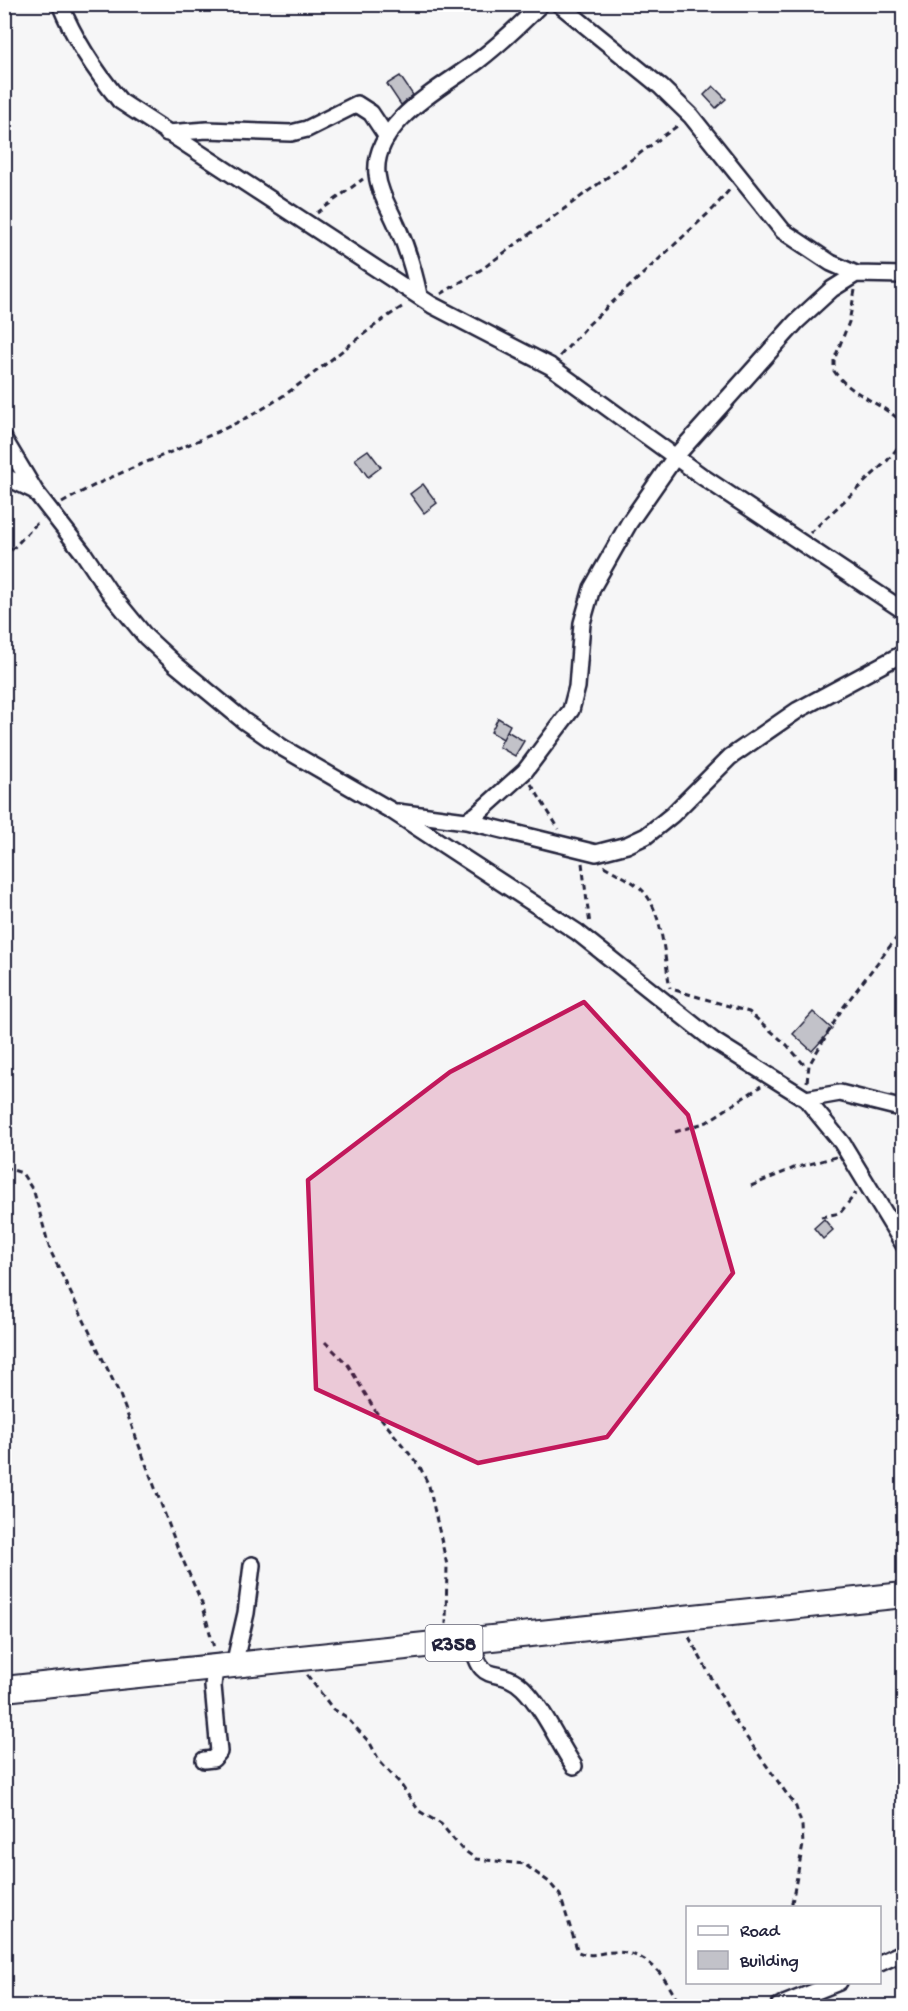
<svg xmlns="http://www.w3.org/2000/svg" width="908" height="2011" viewBox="0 0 908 2011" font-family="'Gochi Hand',sans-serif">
  <rect width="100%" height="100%" fill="#f6f6f7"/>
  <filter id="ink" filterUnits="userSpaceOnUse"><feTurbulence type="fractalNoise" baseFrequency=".0167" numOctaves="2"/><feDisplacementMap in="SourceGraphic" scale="12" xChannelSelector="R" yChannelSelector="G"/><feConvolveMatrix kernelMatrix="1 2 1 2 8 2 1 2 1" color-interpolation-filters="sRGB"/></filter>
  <g filter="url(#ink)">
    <!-- building -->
    <path fill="#c2c2c9" stroke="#22223b" stroke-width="1.5" d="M400,76L413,95L401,105L387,84Z
      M713,86L726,99L716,108L704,95Z
      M368,450L381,467L368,477L355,459Z
      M423,484L437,503L424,513L410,494Z
      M498,718L510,725L503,739L491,732Z
      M507,731L524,741L515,756L499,747Z
      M813,1012L832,1029L812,1051L793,1034Z
      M824,1219L833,1230L823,1239L814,1228Z"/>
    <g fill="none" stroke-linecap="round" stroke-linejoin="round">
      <defs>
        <path id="minor" d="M60,4C75,41 95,71 120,101L432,305L550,366L703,477L904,611
          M559,4L661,87L691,116L783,231L831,263L856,274
          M167,133L207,130L291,133L307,129L357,104L371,113L387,137
          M419,295C414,271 407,248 397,226C390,209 379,193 377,174C372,122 445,86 479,60C501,43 521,24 541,4
          M4,439L35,491L84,554L110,593L146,637L175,664L244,721L283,748L392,811L577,932L714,1041L806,1099L842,1143L904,1245
          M4,476L35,491
          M397,812L466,821L476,815L525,771L571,710L577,687L582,623L592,588L629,523L675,457L796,322L832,289L856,274L904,275
          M466,821L596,853L627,845L646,836L672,815L730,757L798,710L904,653
          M806,1099L840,1093L904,1109
          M472,1640C481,1691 497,1663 523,1688C544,1709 558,1742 574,1766
          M234,1665L246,1613L252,1565
          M204,1760L213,1759L219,1752L213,1686L215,1668
          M880,1963L904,1952
          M779,2006L839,1982"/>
        <path id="primary" d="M4,1689L904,1595"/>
      </defs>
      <!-- minor casing -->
      <use href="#minor" stroke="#22223b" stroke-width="20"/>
      <!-- primary casing -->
      <use href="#primary" stroke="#22223b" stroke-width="28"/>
      <!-- path -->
      <path stroke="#22223b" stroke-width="3" stroke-dasharray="6 4.5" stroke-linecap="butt" d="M317,213L363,179
        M855,290L849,322L834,360V371C850,395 883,403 904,424
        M441,294L482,269L680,124
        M560,356L589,324L714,208L730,189
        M62,503C127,464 203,445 269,405C317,375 357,335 405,305
        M810,533L887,461L904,440
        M4,558L40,520
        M531,784L559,829
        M582,863L590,925
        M604,866C615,873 630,879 640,888C663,908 664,958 670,988
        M675,990L749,1012L787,1045L807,1068
        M807,1082L809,1065L842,1009L904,928
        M675,1132L707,1122L761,1086
        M4,1167L22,1173L34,1192L50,1250L120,1395L178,1549L202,1603L214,1648
        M751,1186L794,1168L836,1157
        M821,1217L840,1213L856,1193
        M325,1342L348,1365L376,1412L420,1467L429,1486L447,1565L446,1624
        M689,1637L735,1721L796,1807L802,1826L803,1845L791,1908
        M307,1675L333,1709L345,1716L370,1743L380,1762L399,1782L419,1811L441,1824L461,1848L476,1859L524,1864L549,1882L560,1895L578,1952C592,1958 600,1952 615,1952C650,1952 666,1978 680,2006"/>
      <!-- minor -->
      <use href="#minor" stroke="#fff" stroke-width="15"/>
      <!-- primary -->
      <use href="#primary" stroke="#fff" stroke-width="24"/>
    </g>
  </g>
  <!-- marked area -->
  <path fill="#c2185b" fill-opacity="0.2" stroke="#c2185b" stroke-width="4.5" stroke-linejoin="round" d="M584,1002L688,1115L733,1273L607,1437L478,1463L316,1389L308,1180L450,1072Z"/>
  <g text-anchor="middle" stroke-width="5" stroke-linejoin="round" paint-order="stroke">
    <!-- shield labels -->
    <rect fill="#fff" stroke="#646476" stroke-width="1.5" x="425.5" y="1625" width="57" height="36" rx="4.5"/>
    <g font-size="21" font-weight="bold" fill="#22223b">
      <text x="454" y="1650">R358</text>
    </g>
  </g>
  <!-- margin -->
  <rect width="908" height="2011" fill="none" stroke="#fff" stroke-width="24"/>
  <rect x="12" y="12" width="884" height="1987" fill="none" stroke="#22223b" stroke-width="2" filter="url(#ink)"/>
  <!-- legend -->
  <rect x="686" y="1906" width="195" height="78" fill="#ffffff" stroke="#a7a7b1" stroke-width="1.5"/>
  <rect x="698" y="1926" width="30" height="9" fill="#ffffff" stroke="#a7a7b1" stroke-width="1.5"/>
  <text x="740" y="1936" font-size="18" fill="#22223b">Road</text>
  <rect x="698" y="1951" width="30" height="18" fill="#c2c2c9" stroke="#a7a7b1" stroke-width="1.5"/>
  <text x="740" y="1966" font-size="18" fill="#22223b">Building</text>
</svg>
